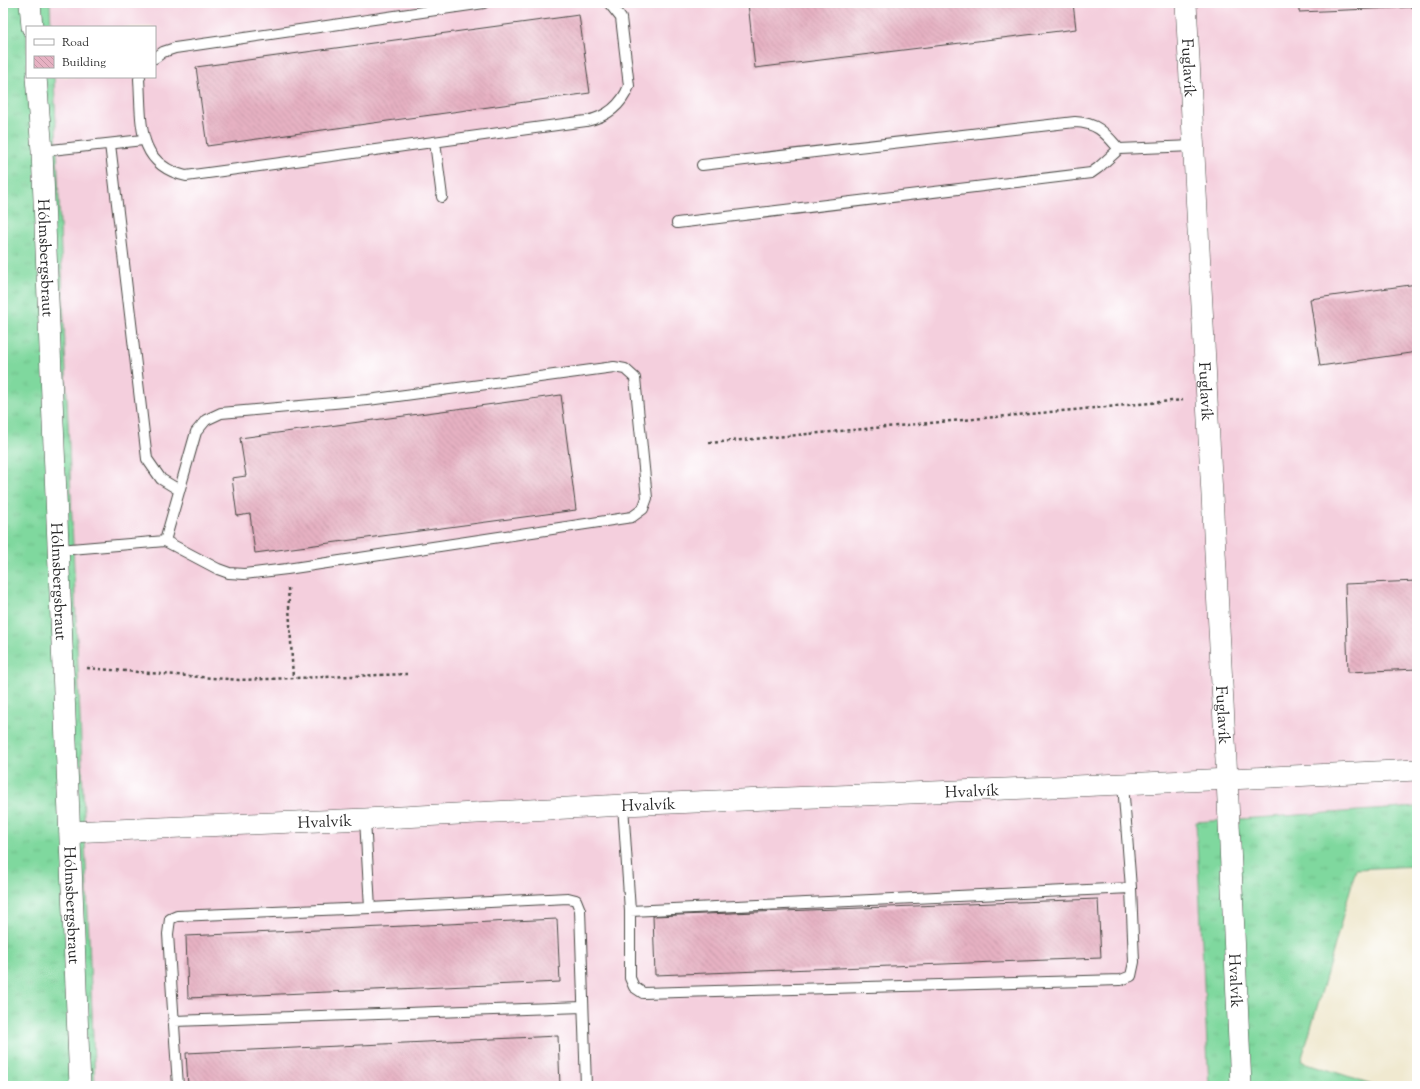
<svg xmlns="http://www.w3.org/2000/svg" width="1420" height="1089" viewBox="0 0 1420 1089" font-family="'Sorts Mill Goudy',serif">
  <defs>
    <pattern id="grass-tufts" width="24" height="20" patternUnits="userSpaceOnUse"><rect width="24" height="20" fill="#7fd89e"/><path d="M3 7l-1-3M5 7V3M7 7l1-3M15 17l-1-3M17 17v-4M19 17l1-3" fill="none" stroke="#6eba88"/></pattern>
    <pattern id="building-back-hatch" width="6" height="6" patternUnits="userSpaceOnUse"><rect width="6" height="6" fill="#e6b1c2"/><path d="M-1 5l2 2M0 0l6 6M5-1l2 2" fill="none" stroke="#c598a7"/></pattern>
  </defs>
  <rect width="100%" height="100%" fill="#fff"/>
  <filter id="ink" filterUnits="userSpaceOnUse"><feTurbulence type="fractalNoise" baseFrequency=".025" numOctaves="2"/><feDisplacementMap in="SourceGraphic" scale="8" xChannelSelector="R" yChannelSelector="G"/><feConvolveMatrix kernelMatrix="1 2 1 2 8 2 1 2 1" color-interpolation-filters="sRGB"/></filter>
  <filter id="wash" filterUnits="userSpaceOnUse"><feTurbulence type="fractalNoise" baseFrequency=".012" numOctaves="4" result="noise"/><feDisplacementMap in="SourceGraphic" scale="16" xChannelSelector="R" yChannelSelector="G"/><feGaussianBlur stdDeviation="0.9" result="paint"/><feColorMatrix in="noise" values="0 0 0 0 0 0 0 0 0 0 0 0 0 0 0 0 0 1.4 0 .05"/><feComposite in="paint" operator="in"/></filter>
  <g filter="url(#wash)">
    <rect width="100%" height="100%" fill="#f0e9d0"/>
    <!-- built -->
    <path fill="#f4cfdd" d="M50,3H1417V807L1196,822L1209,1086H95L54,77H155V27H51Z"/>
    <!-- grass -->
    <path fill="url(#grass-tufts)" stroke="#558264" d="M3,3H50L51,27H27V77H54L95,1086H3Z
      M1417,807V866L1356,869L1325,980L1301,1061L1378,1086H1209L1196,822Z"/>
    <g id="blocks">
      <!-- building -->
      <path fill="url(#building-back-hatch)" d="M748,3H1073L1076,29L755,68Z
        M1299,3H1417V7L1299,12Z
        M579,15L590,93L207,146L196,67Z
        M1417,284V352L1320,366L1310,299Z
        M561,395L576,510L255,553L250,514L237,516L232,478L246,476L240,438Z
        M1417,581V669L1348,672L1345,584Z
        M1098,899L1101,958L655,975L653,916Z
        M557,919L560,982L188,998L186,936Z
        M558,1036L560,1086H188L186,1053Z"/>
    </g>
  </g>
  <g filter="url(#ink)">
    <use href="#blocks" fill-opacity="0" stroke="#494844" stroke-width="1"/>
    <g fill="none" stroke-linecap="round" stroke-linejoin="round">
      <defs>
        <path id="lane" d="M155,58L163,52L175,48L484,3
          M140,77L139,79C142,121 135,164 186,176L586,121C607,117 621,106 629,86L621,18L609,3
          M435,142L442,197
          M110,144L147,459L161,479L179,490
          M42,151L143,140
          M702,165L1075,122C1098,123 1105,133 1119,149
          M677,223L1091,173L1098,168L1119,149L1193,146
          M614,367L625,369L635,378L647,498L643,509L632,517L287,569L244,574L229,573L218,569L165,541L196,432L206,420L221,413L368,400Z
          M59,550L165,541
          M623,805L630,911V978L634,987L643,993L1121,980L1131,976L1134,962L1131,888L1123,784
          M370,908L568,898L576,900L580,910L586,1086
          M630,911L1131,888
          M174,1021L583,1007
          M178,1086L168,934L170,919L177,916L370,908L365,819"/>
        <g id="street">
          <path d="M30,3L32,27"/>
          <path id="s1" d="M1186,3L1227,779L1241,1086"/>
          <path id="s2" d="M36,77L42,151L80,1086"/>
          <path id="s3" d="M70,832L365,819L623,805L1123,784L1417,770"/>
        </g>
      </defs>
      <!-- lane casing -->
      <use href="#lane" stroke="#494844" stroke-width="12"/>
      <!-- street casing -->
      <use href="#street" stroke="#494844" stroke-width="22"/>
      <!-- path -->
      <path stroke="#494844" stroke-width="2.5" stroke-dasharray="3 3" stroke-linecap="butt" d="M709,443L1183,400
        M288,588L293,678
        M87,668L239,680L407,674"/>
      <!-- lane -->
      <use href="#lane" stroke="#fff" stroke-width="10"/>
      <!-- street -->
      <use href="#street" stroke="#fff" stroke-width="21"/>
    </g>
  </g>
  <g text-anchor="middle" stroke-width="3.5" stroke-linejoin="round" paint-order="stroke">
    <!-- street labels -->
    <g font-size="16" fill="#2b2b2b" stroke="#fff">
      <text dy="6" stroke="none"><textPath href="#s1" startOffset="65">Fuglavík</textPath></text>
      <text dy="6" stroke="none"><textPath href="#s2" startOffset="181">Hólmsbergsbraut</textPath></text>
      <text dy="6" stroke="none"><textPath href="#s1" startOffset="389">Fuglavík</textPath></text>
      <text dy="6" stroke="none"><textPath href="#s2" startOffset="505">Hólmsbergsbraut</textPath></text>
      <text dy="6" stroke="none"><textPath href="#s1" startOffset="713">Fuglavík</textPath></text>
      <text dy="6" stroke="none"><textPath href="#s3" startOffset="903">Hvalvík</textPath></text>
      <text dy="6" stroke="none"><textPath href="#s3" startOffset="579">Hvalvík</textPath></text>
      <text dy="6" stroke="none"><textPath href="#s3" startOffset="255">Hvalvík</textPath></text>
      <text dy="6" stroke="none"><textPath href="#s2" startOffset="829">Hólmsbergsbraut</textPath></text>
      <text dy="6" stroke="none"><textPath href="#s1" startOffset="979">Hvalvík</textPath></text>
    </g>
  </g>
  <!-- margin -->
  <rect width="1420" height="1089" fill="none" stroke="#fff" stroke-width="16"/>
  <!-- legend -->
  <rect x="26" y="26" width="130" height="52" fill="#ffffff" stroke="#aaaaaa"/>
  <rect x="34" y="39" width="20" height="6" fill="#ffffff" stroke="#aaaaaa"/>
  <text x="62" y="46" font-size="12" fill="#2b2b2b">Road</text>
  <rect x="34" y="56" width="20" height="12" fill="url(#building-back-hatch)" stroke="#aaaaaa"/>
  <text x="62" y="66" font-size="12" fill="#2b2b2b">Building</text>
</svg>
